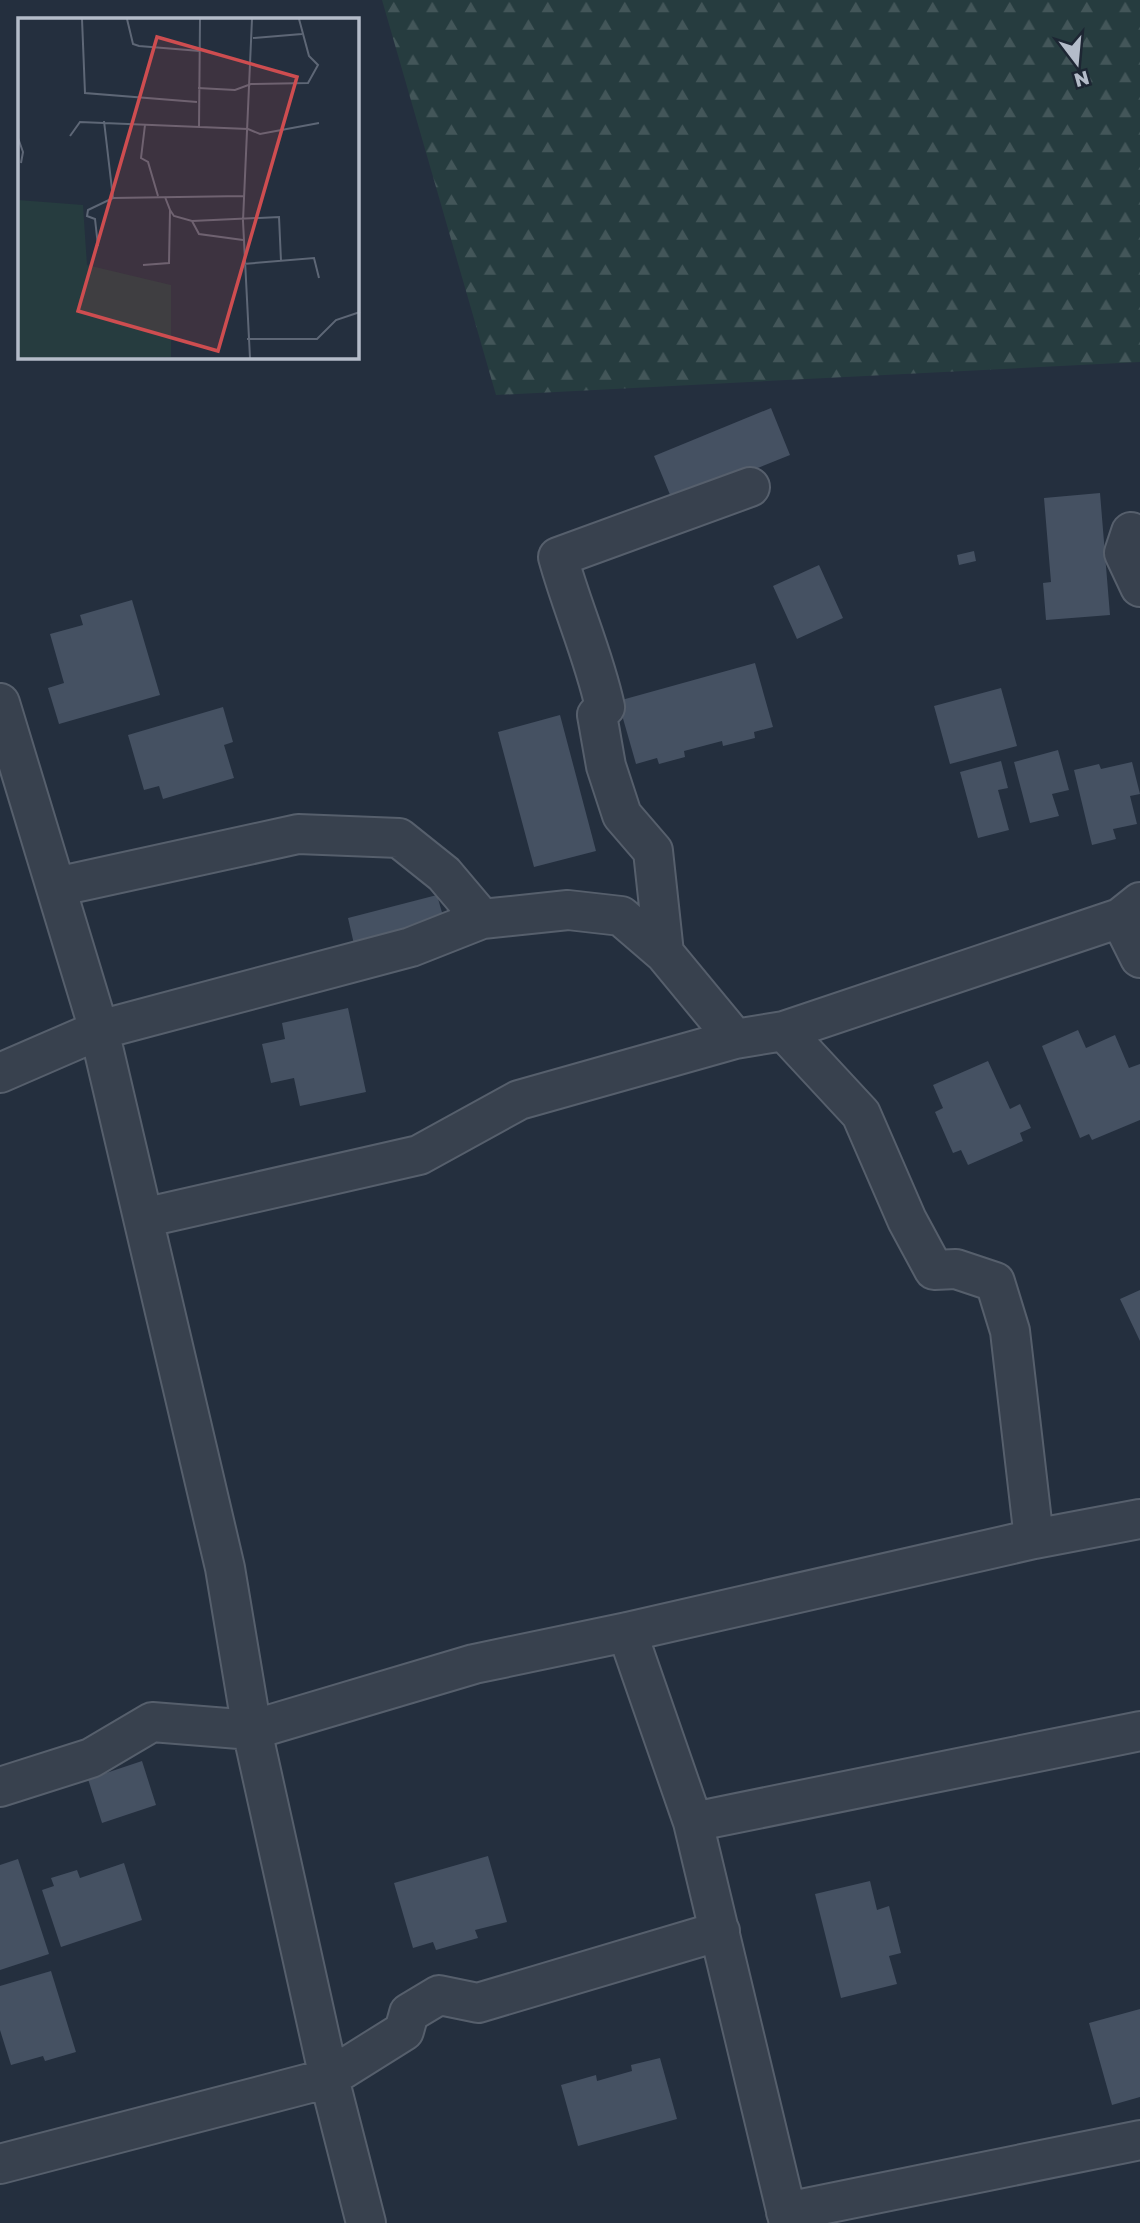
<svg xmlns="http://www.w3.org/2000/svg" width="1140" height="2223" viewBox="0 0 1140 2223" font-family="'Golos Text',sans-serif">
  <defs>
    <pattern id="forest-firs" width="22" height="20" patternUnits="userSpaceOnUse" patternTransform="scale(1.75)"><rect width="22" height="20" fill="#263c3f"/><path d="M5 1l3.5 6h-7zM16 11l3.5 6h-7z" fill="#435659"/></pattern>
  </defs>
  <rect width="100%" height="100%" fill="#242f3e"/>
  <!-- forest -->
  <path fill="url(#forest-firs)" d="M382,0H1140V362L496,395Z"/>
  <!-- building -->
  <path fill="#455162" d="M771,408L790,455L673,502L654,456Z
    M1100,493L1110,615L1046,620L1043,583L1051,582L1044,498Z
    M974,551L976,561L959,565L957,555Z
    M819,565L843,618L797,639L773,586Z
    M132,600L160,695L59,724L48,688L64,683L50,634L83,625L80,615Z
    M755,663L773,727L754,732L755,738L723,746L722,741L684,751L685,757L659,764L657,758L636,764L618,701Z
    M1001,688L1017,746L950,764L934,706Z
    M223,707L233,742L224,745L234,778L163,799L159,786L144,790L128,735Z
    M560,715L596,851L534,867L498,732Z
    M1058,750L1069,790L1052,794L1059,816L1030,823L1014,762Z
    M1001,761L1008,788L998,790L1009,830L978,838L960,772Z
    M1132,762L1140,794L1130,796L1137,824L1113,829L1116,839L1092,845L1074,770L1099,764L1101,769Z
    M437,895L447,930L356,953L348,918Z
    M348,1008L366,1092L300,1106L294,1078L271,1083L262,1044L285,1039L282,1023Z
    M1078,1030L1086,1048L1115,1035L1129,1068L1140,1064V1120L1092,1140L1089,1134L1080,1138L1042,1046Z
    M988,1061L1010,1109L1020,1104L1031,1128L1020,1133L1023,1141L968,1165L961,1150L953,1153L935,1112L943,1108L933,1085Z
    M1140,1290V1341L1120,1299Z
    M142,1761L156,1805L102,1823L88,1779Z
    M488,1856L507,1922L475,1930L478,1938L436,1950L433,1942L413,1948L394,1883Z
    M18,1859L49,1954L0,1970V1865Z
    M124,1863L142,1920L61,1947L42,1890L54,1886L51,1878L77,1870L80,1878Z
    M870,1881L877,1910L889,1906L901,1953L889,1956L897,1984L841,1998L815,1894Z
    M51,1971L76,2052L45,2061L43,2056L11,2065L0,2030V1986Z
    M1140,2009V2097L1112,2105L1089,2023Z
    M660,2058L677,2119L578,2146L561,2085L596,2075L597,2081L632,2071L631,2065Z"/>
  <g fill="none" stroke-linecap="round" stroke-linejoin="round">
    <defs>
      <path id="minor" d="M1131,532L1124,553L1140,587
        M0,703L99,1030L225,1568L252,1730L329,2078L366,2223
        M56,887L298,834L399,838L444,874L482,919
        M1120,918L1140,958
        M784,1031L861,1114L907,1220L934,1270L956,1269L995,1282L1010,1331L1034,1539
        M735,1039L664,953L653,851L622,815L606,766L597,715L605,707C594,656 572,608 558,557L750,487
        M0,1073L99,1030L411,947L482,919L568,910L621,916L664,953
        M143,1218L419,1155L519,1100L735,1039L784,1031L1120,918L1140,902
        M627,1632L693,1822L789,2223
        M0,1787L91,1758L152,1722L252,1730L474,1664L627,1632L1034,1539L1140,1519
        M693,1822L1140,1731
        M0,2164L329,2078L404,2031L409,2013L439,1995L478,2003L720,1931
        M786,2212L1140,2140"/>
    </defs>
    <!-- minor casing -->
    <use href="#minor" stroke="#565f6c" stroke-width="42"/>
    <!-- minor -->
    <use href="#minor" stroke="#38414e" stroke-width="38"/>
  </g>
  <!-- overview -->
  <g transform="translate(18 18)">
    <rect width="341" height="341" fill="#242f3e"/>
    <path d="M0,182L65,187L69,247L153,267V339L0,340Z" fill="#263c3f"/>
    <path fill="none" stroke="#5e6776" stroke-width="2" d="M64,1L67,75L179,84M109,1L115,26L121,28L182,33M235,20L284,16M180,70L217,72L233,66L290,65L300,47L291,38L281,1M86,103L95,180M127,107L123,140L130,144L140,178M181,110L182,1M52,118L62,104L230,111L242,116L301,105M0,120L5,134L3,145M152,192L156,198L174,203L261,199L263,243M174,203L181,216L225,222M80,228L77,201L69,198L70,192L95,180L226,178M225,246L296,240L301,260M125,247L151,245L152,192L147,179M229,321H299L318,302L342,294M232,340L225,203L234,1"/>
    <path fill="#ce4d50" fill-opacity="0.15" stroke="#ce4d50" stroke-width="3.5" d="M139,19L279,59L200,333L60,293Z"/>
    <rect width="341" height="341" fill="none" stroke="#b4bcc9" stroke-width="3.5"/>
  </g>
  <!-- north arrow -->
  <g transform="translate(1077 63) rotate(164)" stroke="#1d2633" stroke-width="5" paint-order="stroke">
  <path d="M0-5L12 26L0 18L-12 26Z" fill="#b4bcc9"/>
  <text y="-10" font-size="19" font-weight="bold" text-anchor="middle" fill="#b4bcc9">N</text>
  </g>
</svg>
